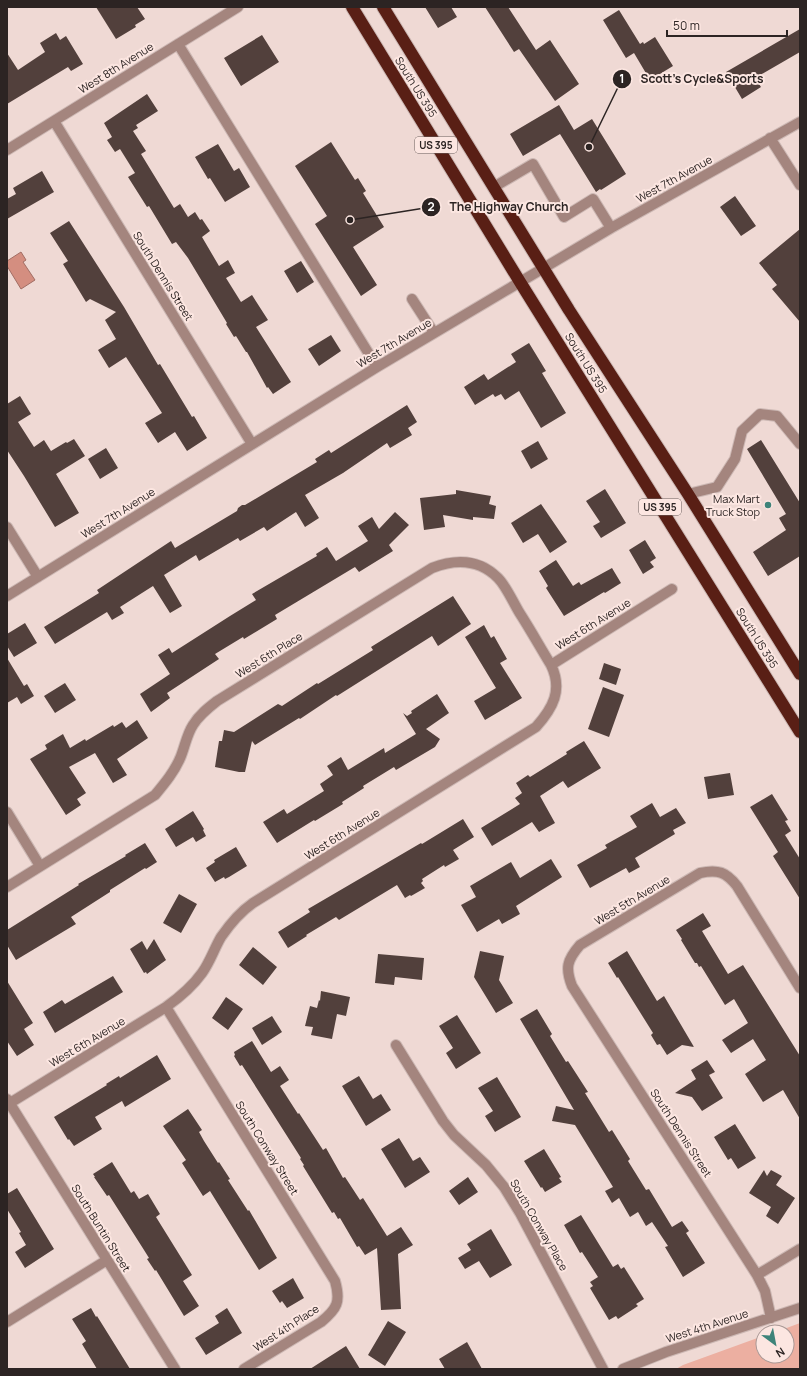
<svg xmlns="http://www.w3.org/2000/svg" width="807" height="1376" viewBox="0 0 807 1376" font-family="Manrope,sans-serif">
  <rect width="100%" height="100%" fill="#efd9d4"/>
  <!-- green -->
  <path fill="#ecafa1" d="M800,1323V1369H676L683,1365L763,1336V1356H787V1332H776Z"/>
  <!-- water -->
  <path fill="#d48e80" stroke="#a26e64" d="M21,252L26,260L23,262L35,280L21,289L7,266V261Z"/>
  <!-- building -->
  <path fill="#52403c" d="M96,7H137L145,19L135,25L136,27L116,39Z
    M425,7H451L457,17L438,28Z
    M485,7H508L536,50L550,40L579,84L555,101L519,49L514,52Z
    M619,10L640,44L643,42L644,44L655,37L673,66L650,80L634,53L626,58L603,20Z
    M800,29V52L755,78L761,87L742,99L726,72Z
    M56,33L60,40L66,36L83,64L71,71L68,67L7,104V53L18,70L45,52L40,43Z
    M262,35L279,62L241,86L224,58Z
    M147,94L158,111L136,125L138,128L133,131L146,151L141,154L174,208L180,204L188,217L195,212L200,220L202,219L210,231L202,237L219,266L228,260L235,273L226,278L241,302L252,295L268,320L256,327L291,382L273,394L268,387L267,388L247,352H246L236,336L234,337L226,324L227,323L188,258L176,242L172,244L149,206L147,207L128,177L135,173L120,149L115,152L107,140L112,137L104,123Z
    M559,105L574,130L592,119L626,174L601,190L600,189L596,192L560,134L523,156L510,134Z
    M331,142L355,180L358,178L366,191L363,193L384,227L353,247L377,285L361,296L315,224L327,216L295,166Z
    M218,144L234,171L239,168L250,187L225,202L210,178L208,179L195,157Z
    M42,171L54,192L7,219V199L16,194L13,188Z
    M735,196L756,226L741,236L720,207Z
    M69,221L124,307L158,365L160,364L192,417L194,416L207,438L187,451L175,432L158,443L145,423L162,413L126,357L109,368L98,350L116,339L105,320L116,312L90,299L86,302L63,264L68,261L50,233Z
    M800,229V322L772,289L777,285L759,263Z
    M301,261L314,282L297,293L284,271Z
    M331,335L341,351L319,366L308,349Z
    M529,343L546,371L542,373L566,413L541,428L519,391L505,400L501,394L495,397L493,394L475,405L464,387L484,374L488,380L516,362L511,354Z
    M20,396L31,414L18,422L34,447L44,440L51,451L66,442L67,443L74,439L85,456L56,474L79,513L55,527L24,476L7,450V404Z
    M407,405L417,422L408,428L412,435L390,448L387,443L343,473L305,495L319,518L305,527L296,512L267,531L264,527L240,541L238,538L199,561L196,555L164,575L182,606L170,613L153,586L120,607L124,613L112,620L107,612L55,644L44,627L99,593L97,590L171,541L175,548L237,511L238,508L242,505H245L317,462L315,459L329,450L331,453Z
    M761,440L800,503V556L768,576L753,552L786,530L779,518L786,514L747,449Z
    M538,441L548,459L531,469L521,451Z
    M106,448L118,468L100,479L88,459Z
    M605,489L626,523L601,538L593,526L600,522L586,501Z
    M456,490L491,496L489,504L496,506L494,519L473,517V520L443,515L445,527L424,530L420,498L456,494Z
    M541,504L567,542L550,553L538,534L523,543L511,523Z
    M395,512L409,525L389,545L393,551L359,572L355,567L275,615L277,619L244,639L243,637L215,654L219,659L167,693L170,698L151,712L140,694L170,674L158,655L169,648L172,653L230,616L256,600L252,594L317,556L316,554L327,547L336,561L368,541L358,526L372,517L379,529Z
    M645,540L656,558L650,562L654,567L643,574L629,550Z
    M556,560L573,586L579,582L581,585L612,568L621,583L605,593L604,592L564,616L546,588L548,586L539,571Z
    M453,596L471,624L438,646L432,636L337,696L336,695L300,719L299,718L255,745L252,741L245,772H239L215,767L219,741H222L224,730L234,732L278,704L282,706L317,683L318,684L373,650L371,647Z
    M25,623L37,643L14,657L7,646V634Z
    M484,625L491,638L494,636L507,659L500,663L522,698L485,720L474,701L496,688L465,637Z
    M7,658L24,686L27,684L34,696L21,704L17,697L7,703Z
    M604,663L621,669L616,685L599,679Z
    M65,683L76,700L55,713L44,696Z
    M603,687L624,695L609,737L588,729Z
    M437,694L449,713L426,729L440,739L435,747L396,770L394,767L363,786L364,788L342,802L343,804L315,821L314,820L277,843L263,822L284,809L287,814L324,791L320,784L333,775L327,766L341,757L348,770L384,748L385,753L416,734L403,713L407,716L412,713L411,711Z
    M137,720L148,738L117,759L127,775L113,783L95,753L69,767L86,793L77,799L81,805L66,815L30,759L47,749L45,745L63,734L70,748L85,739L86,741L113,725L114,727L122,722L126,728Z
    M584,741L601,768L568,788L563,781L540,796L555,823L539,832L532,822L492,846L481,828L520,804L515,798L522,793L516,783L528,775L530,777L567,754L566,752Z
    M730,773L734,795L708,799L704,777Z
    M772,794L788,820L785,821L791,831L785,835L800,859V899L773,856L778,852L750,807Z
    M652,803L660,817L676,808L686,823L673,830L675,834L635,858L640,867L629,873L626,868L590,888L577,865L607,848L605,845L637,827L630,816Z
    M193,811L204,829L203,830L206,836L196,842L193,837L176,847L165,829Z
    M463,819L474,837L453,850L459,859L445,867L444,865L422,879L423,881L421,883L425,888L411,896L410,895L405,898L397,885L339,920L336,917L306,935L307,936L288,948L278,932L310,912L308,909L421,843L422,844Z
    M145,843L157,862L146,869L145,868L110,890V892L71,917L76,924L16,960L7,945V930L79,885L78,884L126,856L125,855Z
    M236,847L247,866L229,877L225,879L224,877L215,882L206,868L215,862L214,860Z
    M551,859L562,877L516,906L520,914L502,924L499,919L477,932L461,905L476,897L470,886L511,862L520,878Z
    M179,894L197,904L181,933L163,923Z
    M703,913L711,926L702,931L728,974L743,965L800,1056V1119L783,1090L763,1102L745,1074L766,1060L753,1039L731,1053L722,1040L748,1023L734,999L725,1005L701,966L699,967L697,963H695L681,940L682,939L676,930Z
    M154,939L166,960L147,974L146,972L144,973L130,949L142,941L147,950Z
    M253,947L277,967L263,985L239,965Z
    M480,951L504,956L499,980L513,1003L496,1013L474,977Z
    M627,951L657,1001L664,996L694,1047L682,1045L667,1055L660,1044L657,1045L651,1035L653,1033L618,977L617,978L608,963Z
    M378,954L424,958L422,980L395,977L394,985L375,983Z
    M113,976L123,992L55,1033L43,1012L62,1000L65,1004Z
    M7,981L33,1023L24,1029L34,1045L17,1056L7,1041Z
    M321,991L350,997L346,1016L337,1014L332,1039L311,1035L313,1027L305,1026L310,1006L317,1008L319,1000L320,1001Z
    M226,997L243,1009L228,1030L212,1018Z
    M537,1009L552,1034L550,1036L566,1062L568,1061L588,1092L585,1093L609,1132L612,1130L630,1159L628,1161L646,1190L649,1189L672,1227L682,1221L689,1231L686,1233L705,1263L683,1277L665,1247L668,1246L652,1222L646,1226L638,1212L630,1217L619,1198L612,1203L605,1191L613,1187L575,1125L552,1121L556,1106L574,1110L520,1019Z
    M457,1015L481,1053L456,1069L446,1053L453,1048L439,1026Z
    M272,1016L282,1032L262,1045L252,1028Z
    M252,1041L271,1072L280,1066L289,1080L280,1086L298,1114L299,1113L323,1150L326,1148L343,1178L345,1177L360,1200L363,1198L387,1236L401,1227L413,1245L398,1254L401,1309L381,1310L377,1248L365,1255L359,1246L357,1247L340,1218L338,1219L334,1212L332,1213L303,1166L304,1165L300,1159L301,1158L242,1065L240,1066L234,1056L235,1055L234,1052Z
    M157,1055L171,1079L125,1107L122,1101L95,1117L102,1129L74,1146L69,1139L68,1140L54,1117L107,1085L106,1084L119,1076L120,1078Z
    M707,1060L715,1072L709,1075L723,1098L702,1111L692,1097L675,1093L696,1079L691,1070Z
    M359,1076L373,1099L381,1094L391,1110L366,1126L342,1086Z
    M497,1077L521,1117L495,1132L485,1116L493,1111L478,1088Z
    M188,1109L202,1130L199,1132L204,1141L218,1163L219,1162L230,1179L228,1180L248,1211L249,1210L277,1258L259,1270L210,1191L203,1196L182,1163L186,1160L163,1126Z
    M735,1124L756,1158L738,1169L731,1158L728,1160L714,1137Z
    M399,1138L413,1161L420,1157L430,1172L405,1188L381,1149Z
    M544,1149L561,1177L559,1178L562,1182L545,1192L542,1187L541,1188L524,1161Z
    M112,1162L131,1193L134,1191L139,1199L148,1194L160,1214L156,1217L192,1275L183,1281L199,1306L184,1316L156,1270L155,1271L147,1259L149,1258L144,1250L109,1195L107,1196L94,1177H95L93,1174Z
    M764,1170L767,1176L771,1170L782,1176L776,1185L795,1198L778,1224L766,1216L771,1207L749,1193Z
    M468,1177L478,1192L459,1205L449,1191Z
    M17,1188L54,1249L25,1268L15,1252L26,1245L19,1233L21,1232L7,1209V1194Z
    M581,1215L613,1267L618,1264L621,1269L624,1267L644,1299L636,1304L638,1306L618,1319L616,1316L609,1320L590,1288L593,1286L590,1282L598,1277L582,1252L580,1253L564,1225Z
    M491,1229L512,1265L490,1278L479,1261L465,1269L458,1258L471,1250L467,1244Z
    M293,1278L304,1298L287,1308L282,1301L280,1303L272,1291Z
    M91,1308L96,1317L97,1316L130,1369H97L82,1344L86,1341L72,1319Z
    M227,1308L242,1333L206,1355L195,1338L219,1323L215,1316Z
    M388,1321L406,1332L385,1366L368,1355Z
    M467,1342L482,1369H445L439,1359Z
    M346,1346L360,1369H310Z"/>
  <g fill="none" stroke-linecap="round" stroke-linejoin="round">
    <defs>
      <path id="minor" d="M178,44L377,367
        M54,121L252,444
        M770,138L800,185
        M7,150L238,7
        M494,187L533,164L564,217L593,199L611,228
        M412,299L434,333
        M688,494L717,487L735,459L742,431L760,414L777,416L800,444
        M7,527L38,577
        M7,596L377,367L611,228L800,122
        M7,812L40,866
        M7,887L155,795C165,783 175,771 181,756C185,746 187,734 193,725C199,715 208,708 217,701L432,568C455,559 479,559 498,578C506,586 513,602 519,612C530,629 540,647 551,665
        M166,1007L335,1281C341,1302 337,1309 321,1322L244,1369
        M396,1045L443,1121L454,1135L486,1165L504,1187L520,1213L603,1369
        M7,1099L175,1369
        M10,1103L166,1007C180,997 192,987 202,973C210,962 214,949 221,937C230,924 240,912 253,903L536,727C553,708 563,690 551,665L672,589
        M757,1275L800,1249
        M771,1318L765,1291L757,1275L572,986C565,968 567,960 580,945L700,873C718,869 726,872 737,886L800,988
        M7,1322L107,1260
        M623,1369L666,1352L800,1308"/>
      <path id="highway" d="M352,7L520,282L800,732
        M383,7L569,310L688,494L800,674"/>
    </defs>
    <!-- minor casing -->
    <use href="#minor" stroke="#ccb8b4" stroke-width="12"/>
    <!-- highway casing -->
    <use href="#highway" stroke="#ccb8b4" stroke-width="14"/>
    <!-- minor -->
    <use href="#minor" stroke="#a4857e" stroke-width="10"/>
    <!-- highway -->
    <use href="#highway" stroke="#591f15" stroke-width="12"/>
  </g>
  <!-- markers -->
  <circle fill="#3e8379" stroke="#fce6e1" stroke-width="1.5" cx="768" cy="505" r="4"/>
  <g text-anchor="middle" stroke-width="4" stroke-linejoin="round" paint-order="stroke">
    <!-- shield labels -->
    <g fill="#fce6e1" stroke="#6a5e5c" stroke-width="1">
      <rect x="415" y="137" width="42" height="16" rx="3"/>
      <rect x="639" y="499" width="42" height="16" rx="3"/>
    </g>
    <g font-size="10" font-weight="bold" fill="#2c2423">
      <text x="436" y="149">US 395</text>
      <text x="660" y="511">US 395</text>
    </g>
    <!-- street labels -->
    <g font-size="11" fill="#2c2423" stroke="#fce6e1">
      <text transform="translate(116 68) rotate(-32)" y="4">West 8th Avenue</text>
      <text transform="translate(416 87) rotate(58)" y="4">South US 395</text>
      <text transform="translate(674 179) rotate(-29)" y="4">West 7th Avenue</text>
      <text transform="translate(163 276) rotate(58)" y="4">South Dennis Street</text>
      <text transform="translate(394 343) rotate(-31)" y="4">West 7th Avenue</text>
      <text transform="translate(586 363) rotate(58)" y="4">South US 395</text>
      <text transform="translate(118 513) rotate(-32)" y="4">West 7th Avenue</text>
      <text transform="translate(593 624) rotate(-32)" y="4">West 6th Avenue</text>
      <text transform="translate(757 638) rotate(58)" y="4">South US 395</text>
      <text transform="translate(269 655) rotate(-32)" y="4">West 6th Place</text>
      <text transform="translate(342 834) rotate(-32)" y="4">West 6th Avenue</text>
      <text transform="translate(632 900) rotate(-31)" y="4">West 5th Avenue</text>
      <text transform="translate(87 1042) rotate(-31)" y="4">West 6th Avenue</text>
      <text transform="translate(681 1133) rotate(57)" y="4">South Dennis Street</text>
      <text transform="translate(267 1148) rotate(58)" y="4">South Conway Street</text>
      <text transform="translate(539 1225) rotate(60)" y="4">South Conway Place</text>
      <text transform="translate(101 1228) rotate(58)" y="4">South Buntin Street</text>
      <text transform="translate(707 1326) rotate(-18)" y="4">West 4th Avenue</text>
      <text transform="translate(286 1328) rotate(-33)" y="4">West 4th Place</text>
    </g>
    <!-- poi labels -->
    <g font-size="11" fill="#2c2423" stroke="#fce6e1" text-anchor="end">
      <text x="760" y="503">Max Mart<tspan x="760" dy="13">Truck Stop</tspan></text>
    </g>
  </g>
  <!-- callouts -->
  <path fill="none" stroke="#2c2423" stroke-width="1.5" d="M589 147L622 79M350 220L431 207"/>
  <g fill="#2c2423" stroke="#fce6e1" stroke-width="1.5">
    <circle cx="589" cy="147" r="4"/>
    <circle cx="350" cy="220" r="4"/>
    <circle cx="622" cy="79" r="10"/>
    <circle cx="431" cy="207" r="10"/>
  </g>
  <g font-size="12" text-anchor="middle" font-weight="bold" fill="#fff">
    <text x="622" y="83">1</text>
    <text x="431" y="211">2</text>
  </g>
  <g font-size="12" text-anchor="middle" font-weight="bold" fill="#2c2423" stroke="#fce6e1" stroke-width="4" stroke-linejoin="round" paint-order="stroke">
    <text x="702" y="83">Scott's Cycle&amp;Sports</text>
    <text x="509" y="211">The Highway Church</text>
  </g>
  <!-- border -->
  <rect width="807" height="1376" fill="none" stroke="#2c2423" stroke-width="16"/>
  <!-- north arrow -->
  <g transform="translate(775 1344) rotate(148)"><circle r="19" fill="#fce6e1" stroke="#a99895"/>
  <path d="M0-3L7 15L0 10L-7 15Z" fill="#3e8379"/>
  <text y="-6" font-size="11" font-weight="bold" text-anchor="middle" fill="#2c2423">N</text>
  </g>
  <!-- scale -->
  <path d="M667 30v6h120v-6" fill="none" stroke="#2c2423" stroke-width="2"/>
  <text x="673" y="30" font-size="12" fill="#2c2423" stroke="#fce6e1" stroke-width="3" paint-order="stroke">50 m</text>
</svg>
